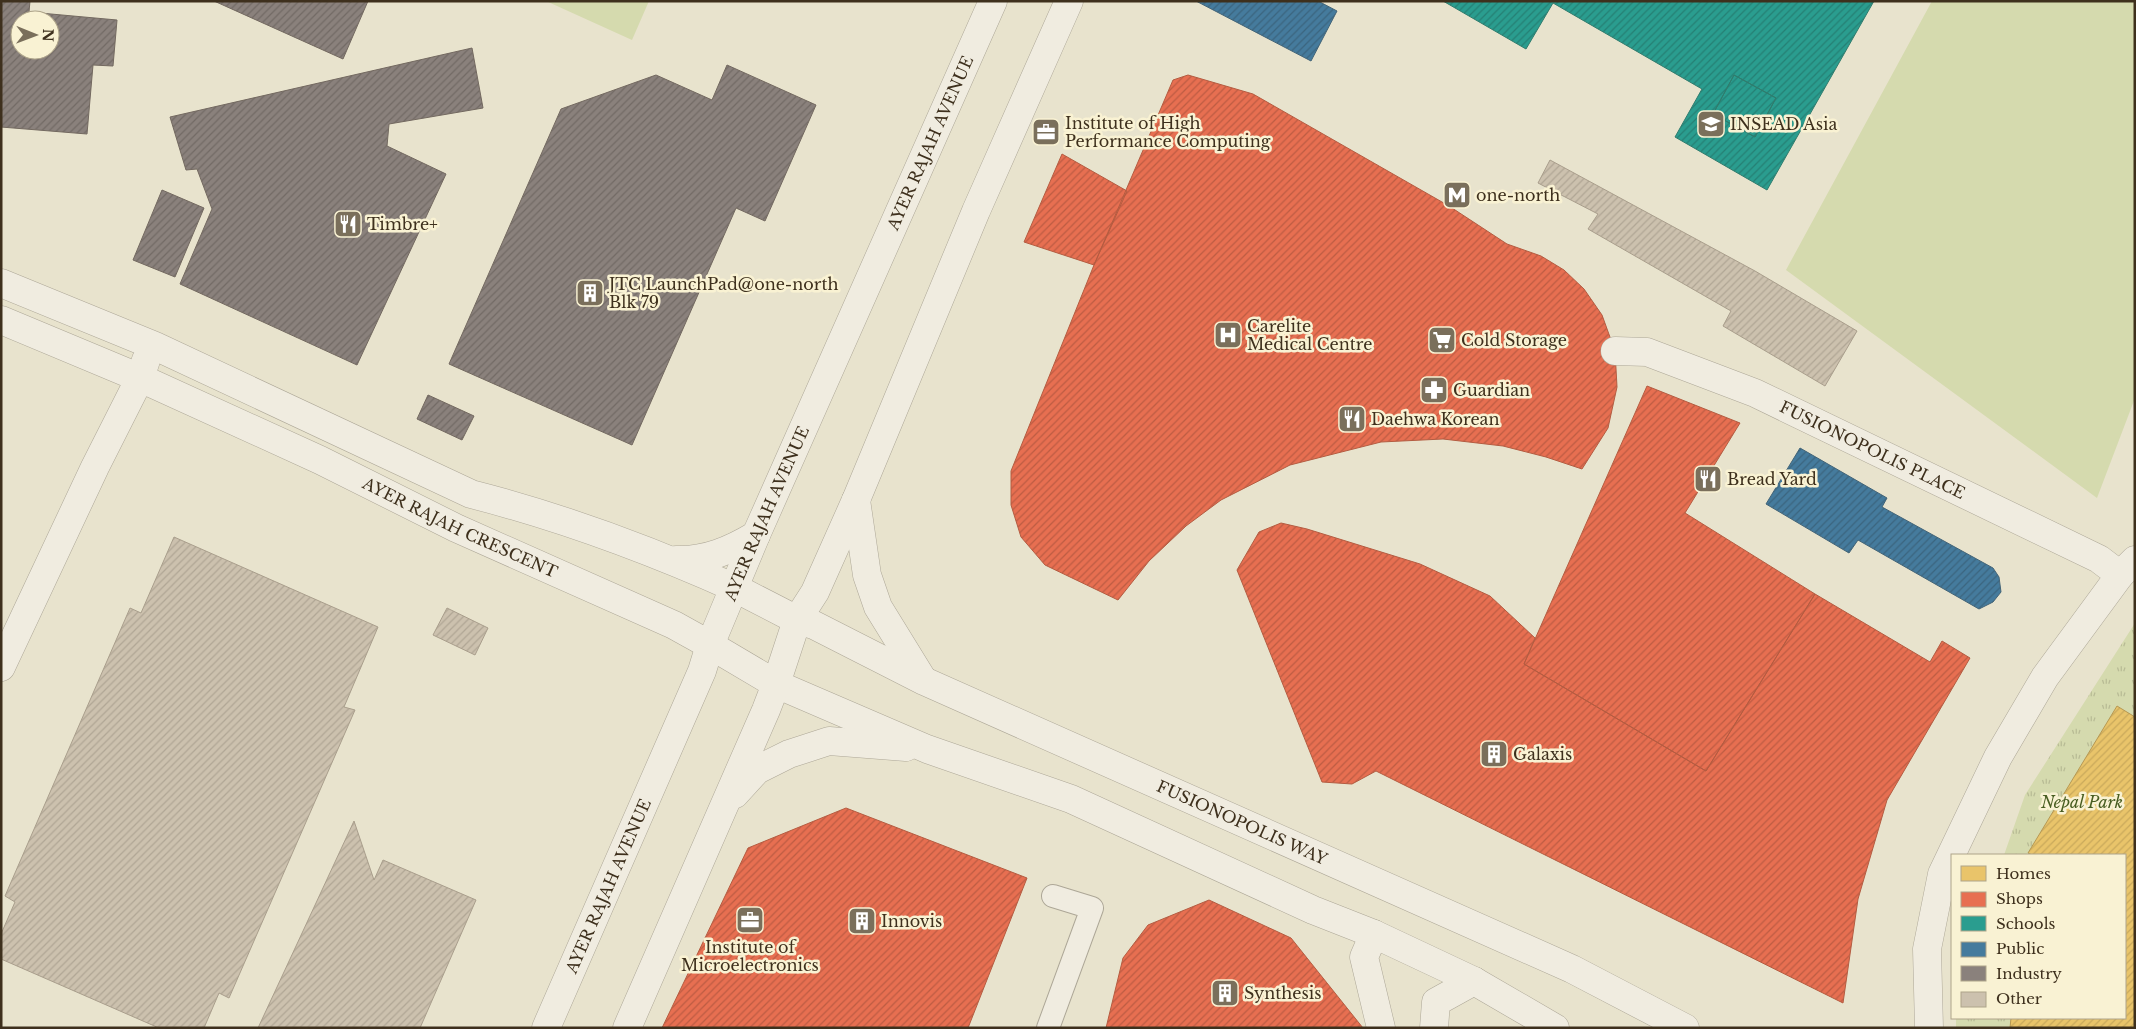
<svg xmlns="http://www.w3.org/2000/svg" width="2136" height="1029" viewBox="0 0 2136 1029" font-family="'Libre Baskerville',serif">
  <defs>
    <pattern id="park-tufts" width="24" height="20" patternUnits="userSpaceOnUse" patternTransform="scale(1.25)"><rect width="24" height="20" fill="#d5daae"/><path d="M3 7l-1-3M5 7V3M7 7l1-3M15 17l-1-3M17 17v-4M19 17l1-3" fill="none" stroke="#b8bb95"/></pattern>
    <pattern id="homes-hatch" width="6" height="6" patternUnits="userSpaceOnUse" patternTransform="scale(1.25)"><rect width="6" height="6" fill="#e9c46a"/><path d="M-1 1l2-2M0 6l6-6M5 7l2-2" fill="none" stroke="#c9a95b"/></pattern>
    <pattern id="shops-hatch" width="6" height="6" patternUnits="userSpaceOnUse" patternTransform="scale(1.25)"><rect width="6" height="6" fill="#e76f51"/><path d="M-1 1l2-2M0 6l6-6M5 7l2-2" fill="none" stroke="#bd5c43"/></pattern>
    <pattern id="schools-hatch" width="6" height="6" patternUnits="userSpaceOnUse" patternTransform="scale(1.25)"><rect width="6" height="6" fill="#2a9d8f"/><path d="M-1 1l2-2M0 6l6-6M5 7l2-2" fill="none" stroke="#258074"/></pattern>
    <pattern id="public-hatch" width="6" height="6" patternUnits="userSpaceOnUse" patternTransform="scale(1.25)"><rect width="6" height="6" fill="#457b9d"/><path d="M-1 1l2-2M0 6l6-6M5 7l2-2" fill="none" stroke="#3b657f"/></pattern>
    <pattern id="industry-hatch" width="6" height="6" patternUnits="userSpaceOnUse" patternTransform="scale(1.25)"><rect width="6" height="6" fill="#8a817c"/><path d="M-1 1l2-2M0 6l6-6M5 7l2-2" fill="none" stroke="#726a65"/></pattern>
    <pattern id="building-hatch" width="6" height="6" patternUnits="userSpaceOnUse" patternTransform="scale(1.25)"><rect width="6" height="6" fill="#ccc1ae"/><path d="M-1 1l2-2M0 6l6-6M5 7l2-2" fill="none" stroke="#b0a695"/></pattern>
  </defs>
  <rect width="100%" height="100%" fill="#e8e3cd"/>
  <!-- green -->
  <path fill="#d5daae" d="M546,1H649L632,40Z
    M1932,1H2135V398L2097,498L1786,270Z"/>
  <!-- park -->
  <path fill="url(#park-tufts)" d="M2135,623V1028H1956V1018H2125V855H2004L2025,795Z"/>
  <!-- homes -->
  <path fill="url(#homes-hatch)" stroke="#b69853" d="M2117,706L2135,717V1028H2010L2011,1018H2125V855H2032L2028,853Z"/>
  <!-- shops -->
  <path fill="url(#shops-hatch)" stroke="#b45c41" d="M1188,75L1253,94L1449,206L1507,244L1541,256L1564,270L1584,289L1602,315L1615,351L1617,387L1608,428L1582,469L1546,457L1503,446L1443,439L1381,442L1290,465L1221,500L1186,526L1149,561L1118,600L1045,565L1021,537L1011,505V471L1094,265L1173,80Z
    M1062,154L1127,191L1094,265L1024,242Z
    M1647,386L1740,423L1685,513L1815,594L1706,771L1524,664Z
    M1281,523L1307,529L1420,564L1490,596L1535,638L1524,664L1706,771L1815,594L1930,662L1942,641L1970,658L1887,800L1858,899L1843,1003L1376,771L1352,784L1322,782L1237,570L1259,532Z
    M846,808L1027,878L968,1028H662L748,848Z
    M1209,900L1291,938L1363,1028H1106L1123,958L1148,925Z"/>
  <!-- schools -->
  <path fill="url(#schools-hatch)" stroke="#307c6d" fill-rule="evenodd" d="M1443,1H1874L1767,190L1675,137L1702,89L1553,3L1526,49ZM1734,75L1776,98L1755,137L1713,114Z
    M1734,75L1776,98L1755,137L1713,114Z"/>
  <!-- public -->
  <path fill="url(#public-hatch)" stroke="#436477" d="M1196,1H1318L1337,11L1311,61Z
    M1800,448L1887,498L1882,507L1993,568L1999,577L2001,592L1993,602L1979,609L1858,540L1849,553L1766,504Z"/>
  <!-- industry -->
  <path fill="url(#industry-hatch)" stroke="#736960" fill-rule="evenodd" d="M1,1H30L29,12L117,20L113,66L93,65L87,134L1,127ZM20,20H50V50H20Z
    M214,1H368L343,59Z
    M472,48L483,108L389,124L387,146L446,174L357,365L180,284L212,209L197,169L186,170L170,117Z
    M727,65L816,105L765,221L736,208L632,445L449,364L561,109L656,75L712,100Z
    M162,190L204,208L175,277L133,260Z
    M428,395L474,416L462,440L417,419Z"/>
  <!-- building -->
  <path fill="url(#building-hatch)" stroke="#a99e8c" d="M1550,160L1755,271L1857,331L1825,386L1723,326L1731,311L1588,229L1598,214L1538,183Z
    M174,537L378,627L344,707L355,710L229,998L219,993L204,1028H159L1,959V934L15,902L5,896L130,608L141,613Z
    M447,608L488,628L475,655L433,635Z
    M354,821L374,880L383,860L476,900L420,1028H258Z"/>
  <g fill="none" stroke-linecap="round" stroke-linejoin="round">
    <defs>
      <path id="pedestrian" d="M1048,1028L1092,908L1053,896"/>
      <g id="minor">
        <path d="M1,283L155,346L471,494C561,517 650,550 735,588"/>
        <path id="s1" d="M1,320L140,378L320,460L456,528L674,625L710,645"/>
        <path id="s2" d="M1615,351L1647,352L1755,393L2099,559L2120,575L2045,677L1998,757L1942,874L1927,949L1929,1028"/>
        <path d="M676,560C706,561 731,550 756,535"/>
        <path d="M1,667L95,467L140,378L146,360"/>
        <path d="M1374,934L1364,957L1381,1028"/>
        <path d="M1434,1028L1436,1002L1474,981"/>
      </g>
      <g id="tertiary">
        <path d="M856,500L867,575L878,607L923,680"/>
        <path d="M2120,575L2135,560"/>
        <path id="s3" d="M735,588L797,620L814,625L924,681L1572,969L1685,1028"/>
        <path d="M710,645L776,684L927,749L1071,799L1313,910L1374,934L1474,981L1555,1028"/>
        <path d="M735,794L757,770L789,754L829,741L906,747"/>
        <path id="s4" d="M546,1028L702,671L710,645L756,535L993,1"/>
        <path d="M627,1028L766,710L776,684L797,620L815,592L856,500L976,211L1069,1"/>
      </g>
    </defs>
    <!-- pedestrian casing -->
    <use href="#pedestrian" stroke="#ada797" stroke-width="24"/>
    <!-- minor casing -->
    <use href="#minor" stroke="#ada797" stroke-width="29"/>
    <!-- tertiary casing -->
    <use href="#tertiary" stroke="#ada797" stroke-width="29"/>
    <!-- pedestrian -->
    <use href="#pedestrian" stroke="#f0ece0" stroke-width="22"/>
    <!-- minor -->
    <use href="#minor" stroke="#f0ece0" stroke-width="28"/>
    <!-- tertiary -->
    <use href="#tertiary" stroke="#f0ece0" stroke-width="28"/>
  </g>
  <!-- icons -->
  <defs>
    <symbol id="university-square" viewBox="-11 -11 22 22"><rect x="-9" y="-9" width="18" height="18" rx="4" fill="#7a6f5b" stroke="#f9f2d3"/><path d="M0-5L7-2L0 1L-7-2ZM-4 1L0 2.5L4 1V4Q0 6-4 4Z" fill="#fff"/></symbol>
    <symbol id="office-square" viewBox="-11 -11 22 22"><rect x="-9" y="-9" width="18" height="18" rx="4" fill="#7a6f5b" stroke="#f9f2d3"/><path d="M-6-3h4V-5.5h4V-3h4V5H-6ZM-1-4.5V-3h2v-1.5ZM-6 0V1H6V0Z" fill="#fff"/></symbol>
    <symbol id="metro-square" viewBox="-11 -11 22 22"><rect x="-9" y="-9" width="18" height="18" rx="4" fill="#7a6f5b" stroke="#f9f2d3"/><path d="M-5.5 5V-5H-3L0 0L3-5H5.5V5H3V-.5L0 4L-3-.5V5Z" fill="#fff"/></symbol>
    <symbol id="restaurant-square" viewBox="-11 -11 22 22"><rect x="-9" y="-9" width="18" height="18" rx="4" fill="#7a6f5b" stroke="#f9f2d3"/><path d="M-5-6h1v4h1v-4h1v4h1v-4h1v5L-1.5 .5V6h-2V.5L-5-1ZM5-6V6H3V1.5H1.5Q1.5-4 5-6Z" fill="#fff"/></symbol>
    <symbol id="building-square" viewBox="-11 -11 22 22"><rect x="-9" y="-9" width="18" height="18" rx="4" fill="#7a6f5b" stroke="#f9f2d3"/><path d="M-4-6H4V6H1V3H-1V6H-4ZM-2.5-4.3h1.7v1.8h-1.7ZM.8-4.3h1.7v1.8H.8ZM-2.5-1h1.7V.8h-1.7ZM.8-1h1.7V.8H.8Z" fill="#fff"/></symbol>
    <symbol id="hospital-square" viewBox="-11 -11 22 22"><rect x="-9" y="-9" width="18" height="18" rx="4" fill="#7a6f5b" stroke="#f9f2d3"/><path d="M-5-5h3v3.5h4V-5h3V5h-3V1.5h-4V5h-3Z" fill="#fff"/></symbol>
    <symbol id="supermarket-square" viewBox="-11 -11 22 22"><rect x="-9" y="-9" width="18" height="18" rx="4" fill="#7a6f5b" stroke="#f9f2d3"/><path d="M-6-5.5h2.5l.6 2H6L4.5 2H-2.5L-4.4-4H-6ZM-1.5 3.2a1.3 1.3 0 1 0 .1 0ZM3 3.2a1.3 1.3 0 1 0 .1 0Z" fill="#fff"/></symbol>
    <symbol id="pharmacy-square" viewBox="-11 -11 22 22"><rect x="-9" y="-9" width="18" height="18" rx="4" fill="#7a6f5b" stroke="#f9f2d3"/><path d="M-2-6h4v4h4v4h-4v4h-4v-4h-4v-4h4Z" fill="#fff"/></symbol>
  </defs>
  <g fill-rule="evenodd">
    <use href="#university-square" x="1695" y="108" width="32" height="32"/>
    <use href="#office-square" x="1030" y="116" width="32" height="32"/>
    <use href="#metro-square" x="1441" y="179" width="32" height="32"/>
    <use href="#restaurant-square" x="332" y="208" width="32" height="32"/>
    <use href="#building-square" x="574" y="277" width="32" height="32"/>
    <use href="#hospital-square" x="1212" y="319" width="32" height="32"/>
    <use href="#supermarket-square" x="1426" y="324" width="32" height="32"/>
    <use href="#pharmacy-square" x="1418" y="374" width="32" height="32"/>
    <use href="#restaurant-square" x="1336" y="403" width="32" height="32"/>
    <use href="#restaurant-square" x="1692" y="463" width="32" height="32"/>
    <use href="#building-square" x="1478" y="738" width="32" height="32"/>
    <use href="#office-square" x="734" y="904" width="32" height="32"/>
    <use href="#building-square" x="846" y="905" width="32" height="32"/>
    <use href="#building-square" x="1209" y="977" width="32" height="32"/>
  </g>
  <g text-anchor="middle" stroke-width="5" stroke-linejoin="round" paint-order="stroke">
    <!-- poi labels -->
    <g font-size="16" fill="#3e301d" stroke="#f9f2d3" text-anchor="start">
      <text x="1065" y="129">Institute of High<tspan x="1065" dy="18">Performance Computing</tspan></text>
      <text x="1730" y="130">INSEAD Asia</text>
      <text x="1476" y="201">one-north</text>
      <text x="367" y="230">Timbre+</text>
      <text x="609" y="290">JTC LaunchPad@one-north<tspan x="609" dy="18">Blk 79</tspan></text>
      <text x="1247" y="332">Carelite<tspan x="1247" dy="18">Medical Centre</tspan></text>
      <text x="1461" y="346">Cold Storage</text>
      <text x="1453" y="396">Guardian</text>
      <text x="1371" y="425">Daehwa Korean</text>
      <text x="1727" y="485">Bread Yard</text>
      <text x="1513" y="760">Galaxis</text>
      <text x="881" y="927">Innovis</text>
      <text x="750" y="953" text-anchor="middle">Institute of<tspan x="750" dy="18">Microelectronics</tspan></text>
      <text x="1244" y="999">Synthesis</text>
    </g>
    <!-- street labels -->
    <g font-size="16" fill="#3e301d" stroke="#f9f2d3">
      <text dy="6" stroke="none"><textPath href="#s4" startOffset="965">AYER RAJAH AVENUE</textPath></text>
      <text dy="6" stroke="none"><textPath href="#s2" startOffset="278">FUSIONOPOLIS PLACE</textPath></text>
      <text dy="6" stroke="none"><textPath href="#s4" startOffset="560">AYER RAJAH AVENUE</textPath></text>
      <text dy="6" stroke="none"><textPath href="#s1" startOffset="504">AYER RAJAH CRESCENT</textPath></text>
      <text dy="6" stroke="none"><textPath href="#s3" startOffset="559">FUSIONOPOLIS WAY</textPath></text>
      <text dy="6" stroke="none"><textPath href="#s4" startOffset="155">AYER RAJAH AVENUE</textPath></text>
    </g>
    <!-- park labels -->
    <g font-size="16" font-style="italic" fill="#485d21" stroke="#f9f2d3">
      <text x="2082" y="808">Nepal Park</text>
    </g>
  </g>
  <!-- border -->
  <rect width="2136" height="1029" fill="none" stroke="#3e301d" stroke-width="5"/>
  <!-- legend -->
  <rect x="1951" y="854" width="175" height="165" fill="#f9f2d3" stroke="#aea48a"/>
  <rect x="1961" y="866" width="25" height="15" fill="#e9c46a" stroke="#aea48a"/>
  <text x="1996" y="879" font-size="15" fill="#3e301d">Homes</text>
  <rect x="1961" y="892" width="25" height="15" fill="#e76f51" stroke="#aea48a"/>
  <text x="1996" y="904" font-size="15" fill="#3e301d">Shops</text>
  <rect x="1961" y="916" width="25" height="15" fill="#2a9d8f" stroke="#aea48a"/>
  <text x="1996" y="929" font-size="15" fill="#3e301d">Schools</text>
  <rect x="1961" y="942" width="25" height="15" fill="#457b9d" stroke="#aea48a"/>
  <text x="1996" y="954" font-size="15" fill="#3e301d">Public</text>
  <rect x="1961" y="966" width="25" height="15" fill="#8a817c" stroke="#aea48a"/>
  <text x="1996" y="979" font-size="15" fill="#3e301d">Industry</text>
  <rect x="1961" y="992" width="25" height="15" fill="#ccc1ae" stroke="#aea48a"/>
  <text x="1996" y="1004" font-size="15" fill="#3e301d">Other</text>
  <!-- north arrow -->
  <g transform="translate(35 35) rotate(91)"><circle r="24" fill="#f9f2d3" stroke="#aea48a"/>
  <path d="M0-4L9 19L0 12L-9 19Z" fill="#7a6f5b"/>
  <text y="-8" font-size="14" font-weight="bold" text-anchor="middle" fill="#3e301d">N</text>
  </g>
</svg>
